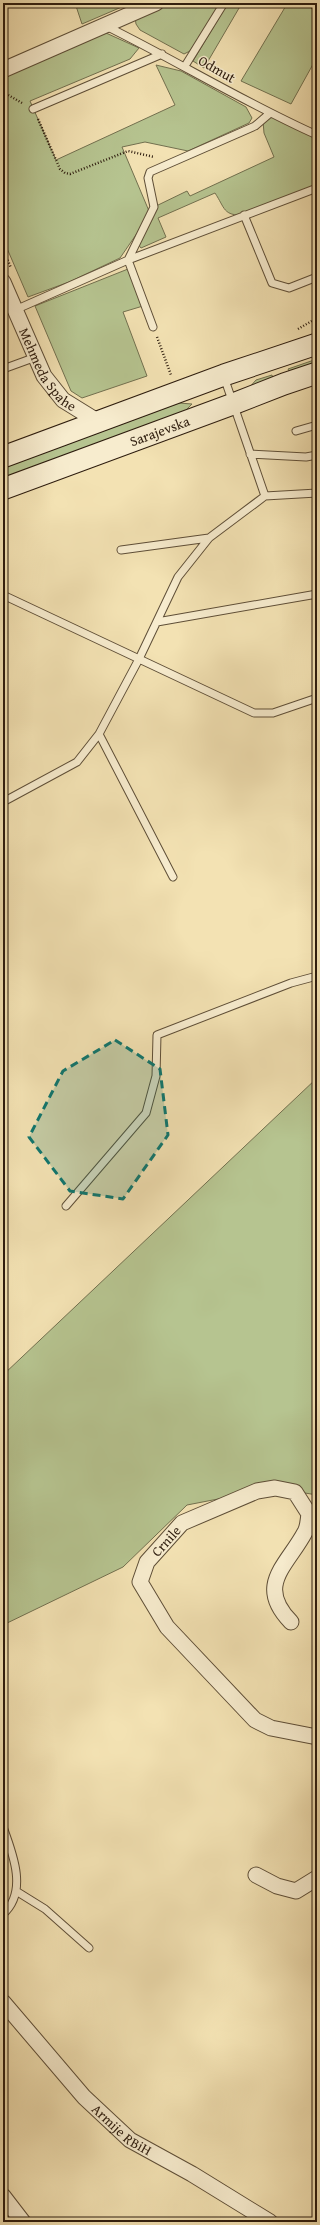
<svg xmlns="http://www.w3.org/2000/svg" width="320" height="2225" viewBox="0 0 320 2225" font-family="'Gentium Book Plus',serif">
  <rect width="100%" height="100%" fill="#f3e2b3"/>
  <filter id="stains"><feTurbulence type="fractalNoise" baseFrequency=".005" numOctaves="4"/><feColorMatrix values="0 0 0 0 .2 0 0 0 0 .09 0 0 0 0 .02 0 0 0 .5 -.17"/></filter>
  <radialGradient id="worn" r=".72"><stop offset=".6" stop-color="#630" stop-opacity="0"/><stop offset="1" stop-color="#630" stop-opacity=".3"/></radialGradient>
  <!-- green -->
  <path fill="#b6c490" stroke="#72704f" d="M75,3H131L82,24Z
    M164,3H221L190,51L184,54L140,30L136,24L135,17Z
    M228,3H242L204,68L193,61Z
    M285,3H307L317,15V57L291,104L241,81L287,4Z
    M106,33L139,48L130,59L30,101L56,160L175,105L156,65L181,71L246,107L252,118L249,123L188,151L145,142L122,147L149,211L142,226L120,258L69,282L28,297L3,239V78Z
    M269,114L317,135V188L244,215C223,216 225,208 215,193L158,218L166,237L141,248L137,243L154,207L187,191L190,196L274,157L264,133L263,121Z
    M128,269L143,306L123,312L147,376L82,398L71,391L35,306Z
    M317,359V365L290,373L288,369Z
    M272,375L273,379L247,390L256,380Z
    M179,403L192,404L183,413L3,480V468Z
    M317,1078V1495L275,1488L187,1505L123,1567L3,1625V1375Z"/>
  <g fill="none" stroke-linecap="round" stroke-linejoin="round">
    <defs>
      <path id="lane" d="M106,26C177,61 245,103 317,135
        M185,66L224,3
        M33,109L162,54
        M244,215L272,283L289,288L317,277
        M15,310L128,260L154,207L148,178L150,172L255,126L269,114
        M153,327L128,260L317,188
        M3,369L36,357
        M224,377L265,496
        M296,431L317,425
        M250,454L306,457L317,455
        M121,550L209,538
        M3,595L254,713H273L317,698
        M157,622L317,594
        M99,734L173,877
        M3,802L77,762L99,734L139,659L178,577L209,538L265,496L317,493
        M66,1206L146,1113L156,1076L157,1035L291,983L317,976
        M3,1827C13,1854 28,1892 3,1914
        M16,1891L45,1909L89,1948"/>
      <g id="street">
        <path d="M3,70L156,3"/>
        <path id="s1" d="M3,282L44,376L63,400L97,421"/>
        <path d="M291,1622C255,1585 287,1566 305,1532C308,1527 308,1520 309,1514L295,1492L275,1488L257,1491L182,1523L147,1562L140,1582L167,1627L255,1720L271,1728L317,1737"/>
        <path d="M256,1875L277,1886L296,1891L317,1878"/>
        <path id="s2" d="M3,2002L84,2097L130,2140L192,2174L270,2222"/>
        <path d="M3,2196L23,2222"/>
      </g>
      <g id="secondary">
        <path d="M3,457L224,375L317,344"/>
        <path id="s3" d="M3,489L233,404L284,384L317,373"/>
      </g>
    </defs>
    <!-- lane casing -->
    <use href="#lane" stroke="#5e4e37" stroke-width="9"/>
    <!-- street casing -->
    <use href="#street" stroke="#5e4e37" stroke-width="17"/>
    <!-- secondary casing -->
    <use href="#secondary" stroke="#2d1c0e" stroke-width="23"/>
    <!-- path -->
    <path stroke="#2d1c0e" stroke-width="2.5" stroke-dasharray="1 2" stroke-linecap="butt" d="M3,92L22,103
      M38,119L60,169L65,173L70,174L128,151L154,157
      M3,249L11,268
      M298,329L317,318
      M157,337L171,375"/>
    <!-- lane -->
    <use href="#lane" stroke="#f7ecce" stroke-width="7"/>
    <!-- street -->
    <use href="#street" stroke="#f7ecce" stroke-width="15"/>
    <!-- secondary -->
    <use href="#secondary" stroke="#f7ecce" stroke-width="21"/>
  </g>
  <!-- marked area -->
  <path fill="#0f766e" fill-opacity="0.2" stroke="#0f766e" stroke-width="3" stroke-dasharray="8 5" stroke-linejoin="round" d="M115,1040L160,1069L168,1135L123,1199L70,1191L29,1137L63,1071Z"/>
  <g text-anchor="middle" stroke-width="3" stroke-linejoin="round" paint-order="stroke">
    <!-- street labels -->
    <g font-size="14" fill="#2d1c0e" stroke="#f7ecce">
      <text transform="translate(217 69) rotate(30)" y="5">Odmut</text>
      <text dy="5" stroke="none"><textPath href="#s1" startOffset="99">Mehmeda Spahe</textPath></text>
      <text dy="5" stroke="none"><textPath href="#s3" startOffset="167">Sarajevska</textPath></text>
      <text transform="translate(166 1541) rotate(-48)" y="5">Crnile</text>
      <text dy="5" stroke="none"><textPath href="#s2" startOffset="175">Armije RBiH</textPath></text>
    </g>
  </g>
  <!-- margin -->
  <rect width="320" height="2225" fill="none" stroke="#f3e2b3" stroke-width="16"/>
  <rect x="4" y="4" width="312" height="2217" fill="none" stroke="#2d1c0e" stroke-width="2"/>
  <rect x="8" y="8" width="304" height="2209" fill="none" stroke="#2d1c0e"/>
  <rect width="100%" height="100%" filter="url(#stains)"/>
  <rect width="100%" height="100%" fill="url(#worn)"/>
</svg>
